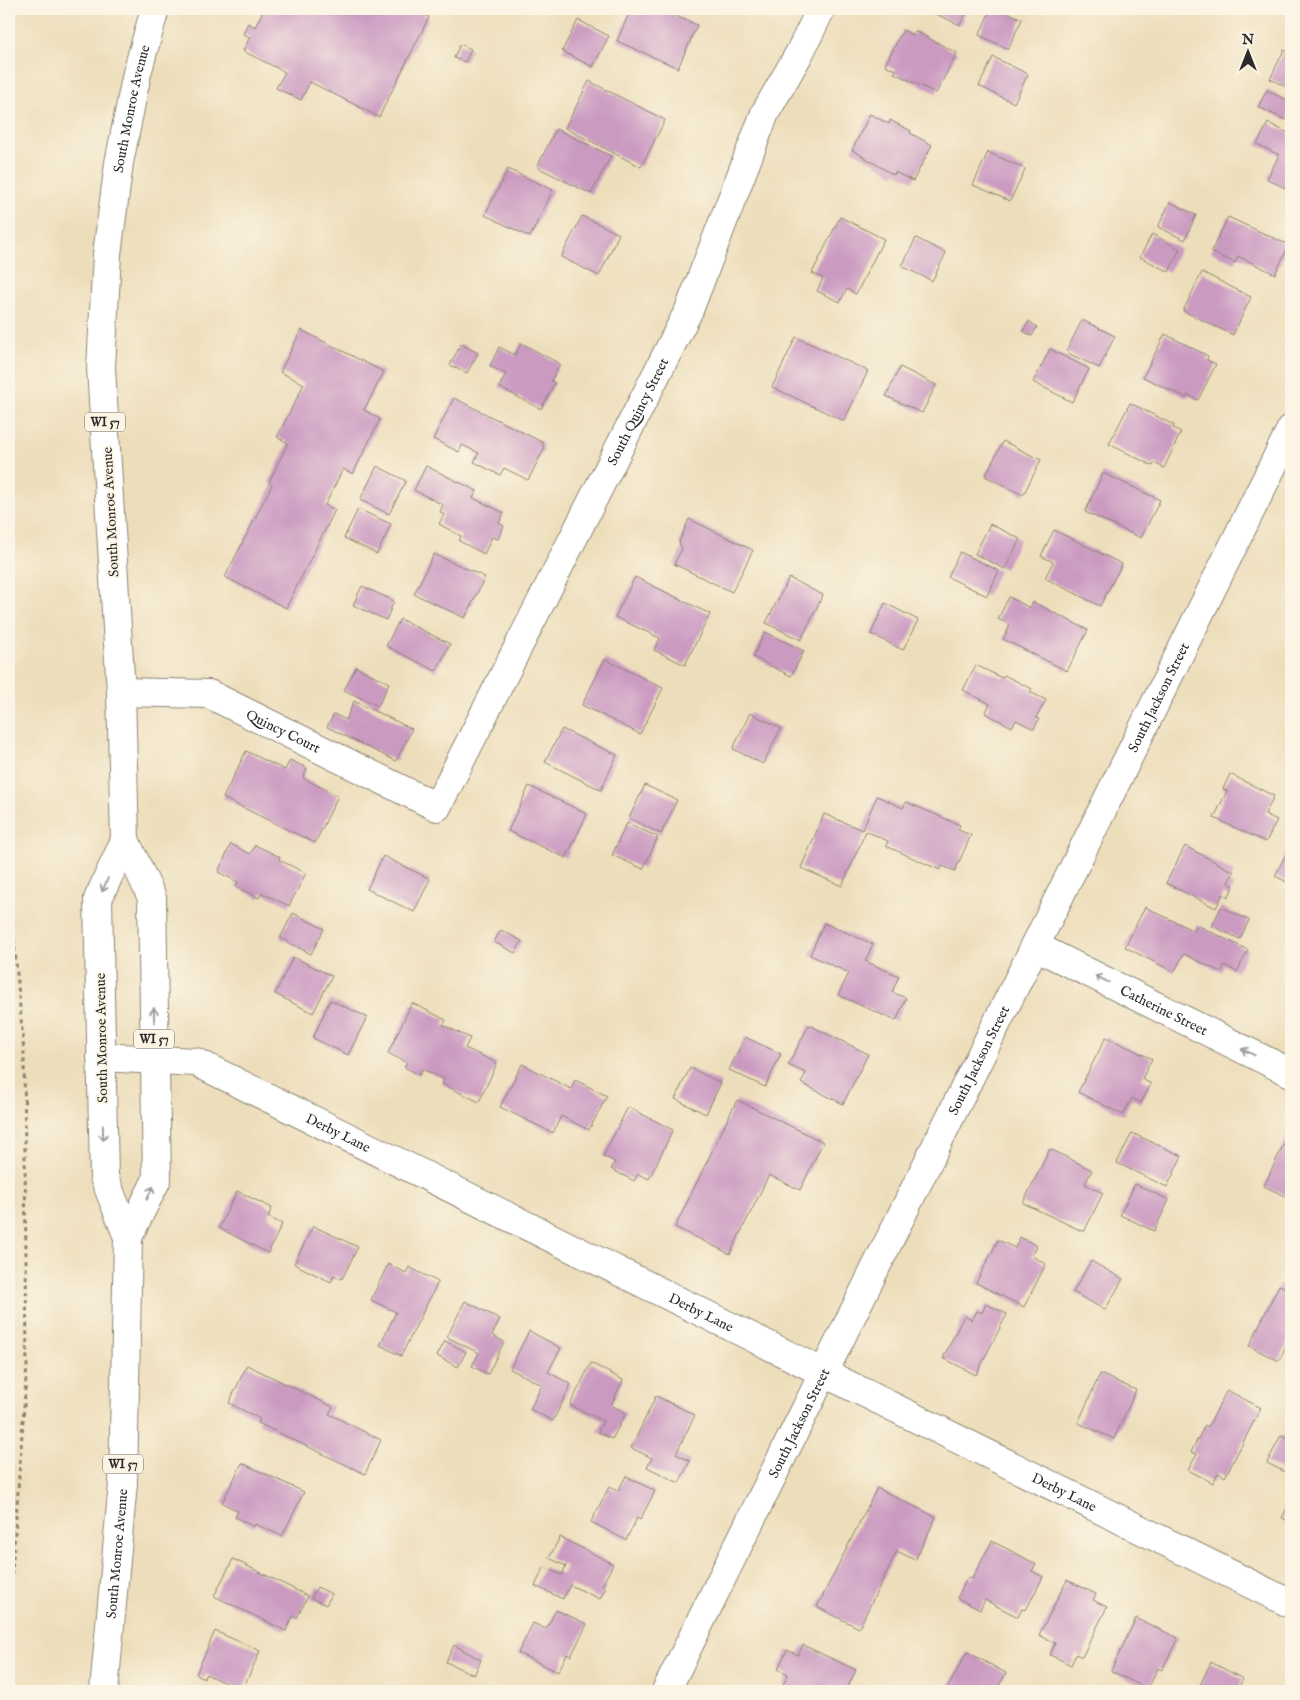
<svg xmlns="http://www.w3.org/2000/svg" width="1300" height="1700" viewBox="0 0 1300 1700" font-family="'IM FELL English',serif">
  <rect width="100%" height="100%" fill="#fcf5e5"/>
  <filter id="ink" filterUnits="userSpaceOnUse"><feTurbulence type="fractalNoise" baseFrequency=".02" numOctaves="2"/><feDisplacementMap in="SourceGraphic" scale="10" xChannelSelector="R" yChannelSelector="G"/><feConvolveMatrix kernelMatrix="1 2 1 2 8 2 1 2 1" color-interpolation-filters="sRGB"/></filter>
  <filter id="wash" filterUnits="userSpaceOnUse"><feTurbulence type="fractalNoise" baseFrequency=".0096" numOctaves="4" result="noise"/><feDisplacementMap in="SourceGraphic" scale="20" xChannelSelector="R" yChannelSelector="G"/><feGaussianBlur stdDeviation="1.12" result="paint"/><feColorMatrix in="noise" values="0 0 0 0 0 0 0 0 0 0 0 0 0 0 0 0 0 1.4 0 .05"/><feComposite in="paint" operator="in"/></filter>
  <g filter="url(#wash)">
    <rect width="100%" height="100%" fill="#eddebb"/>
    <g id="blocks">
      <!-- building -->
      <path fill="#ca9ac1" d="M264,9H411L429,17L379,117L310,82L301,100L276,88L285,72L243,51L250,37L243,34L248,23L255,27Z
        M631,9H660L697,25L678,68L617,41Z
        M925,9H968L960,25Z
        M991,9H1000L1022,19L1008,49L979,35Z
        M578,20L609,36L593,67L562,51Z
        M903,30L913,35L915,31L957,53L936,93L894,73L896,70L885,65Z
        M460,44L471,49L465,62L454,58Z
        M1284,50L1291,53V89L1270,79Z
        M993,57L1028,74L1014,103L979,86Z
        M589,81L665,120L641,167L565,128Z
        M1267,90L1291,102V110L1286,120L1258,107Z
        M870,114L889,124L890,120L911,131L910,133L932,145L913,181L895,172L894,175L852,150Z
        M1268,123L1290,134L1291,131V186L1289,190L1267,179L1279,155L1257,144Z
        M556,129L611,156L591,194L537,167Z
        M988,152L1025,169L1010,201L973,185Z
        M508,169L553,190L530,237L485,215Z
        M1170,202L1196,215L1185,240L1158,227Z
        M582,216L619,234L599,276L561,257Z
        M840,217L884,239L856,294L847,289L840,302L817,291L823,278L812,273Z
        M1228,217L1289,245L1275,274L1238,256L1235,263L1211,252Z
        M1152,234L1180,249L1169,272L1140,257Z
        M916,238L946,253L932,281L902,266Z
        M1202,272L1251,297L1233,335L1183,311Z
        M1082,320L1115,336L1099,368L1066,352Z
        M1029,321L1037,327L1032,336L1023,331Z
        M301,330L384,372L364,410L380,419L353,474L343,469L325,505L335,510L286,608L225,577L272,485L269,482L288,443L277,437L304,384L280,372Z
        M1165,334L1208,356L1207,360L1216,364L1198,400L1188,395L1187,398L1143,377Z
        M796,337L868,371L844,421L772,387Z
        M521,343L560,364L551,381L555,383L541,409L499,387L506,374L490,366L499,347L515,355Z
        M461,344L478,353L467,373L450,365Z
        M1050,349L1089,369L1072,402L1033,382Z
        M900,367L936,385L922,413L886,396Z
        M454,398L542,442L544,449L528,480L504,468L500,475L474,462L479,453L462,445L459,452L433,439Z
        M1130,403L1174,425L1173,428L1181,432L1164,468L1154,463L1153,466L1109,444Z
        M1003,441L1041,460L1023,495L985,476Z
        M377,466L406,481L389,514L360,500Z
        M426,466L477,491L473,498L504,513L499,523L504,526L498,539L492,537L484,554L459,541L461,536L439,524L444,514L440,512L443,505L414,490Z
        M1103,473L1160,500L1141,538L1085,512Z
        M358,509L391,524L377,554L344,538Z
        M689,519L753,550L732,592L674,564L682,549L679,542Z
        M990,524L1020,539L1005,569L975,554Z
        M1054,530L1122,564L1100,606L1045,578L1053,562L1041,556Z
        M960,552L999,571L987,596L948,577Z
        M434,554L485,577L465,618L414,594Z
        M635,577L710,614L685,665L654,650L660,638L615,617Z
        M789,578L823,595L801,640L766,623Z
        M362,586L394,601L386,620L353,605Z
        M1009,597L1030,608L1033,602L1088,630L1067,671L1003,639L1010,625L998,619Z
        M885,603L918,620L903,650L871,634Z
        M400,619L450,644L436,671L386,646Z
        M765,632L804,651L791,676L753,657Z
        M605,659L663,688L640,734L582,705Z
        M976,665L1002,678L1004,675L1032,689L1030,692L1046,700L1036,718L1039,719L1034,729L1016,720L1012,727L985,713L990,704L963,690Z
        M356,667L389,683L378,706L344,690Z
        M354,701L412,729L396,761L327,727L334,714L346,720Z
        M750,713L781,728L763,764L733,749Z
        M562,729L617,755L601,790L545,762Z
        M246,751L285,770L290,760L307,768L303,778L338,796L315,843L223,798Z
        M1230,774L1274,796L1265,814L1277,820L1266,842L1214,818L1227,791L1223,789Z
        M645,785L677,800L661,834L629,818Z
        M529,786L587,814L566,858L508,831Z
        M877,796L903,808L906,802L960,825L958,830L971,835L955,871L942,866L940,870L886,846L888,841L866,831L842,886L801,868L824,814L862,830Z
        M627,823L658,837L643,869L612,855Z
        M231,844L250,854L255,845L280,857L279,860L306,873L289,906L262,893L259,898L236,887L238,882L218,872Z
        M1185,846L1234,872L1228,882L1234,886L1228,897L1223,894L1216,908L1166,883Z
        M1288,850L1291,852V884L1275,876Z
        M383,856L430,879L414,912L367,889Z
        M1145,907L1194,931L1197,925L1248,950L1237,972L1224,965L1221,972L1184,954L1174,972L1125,947Z
        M1221,907L1249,920L1240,939L1212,926Z
        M293,913L324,929L311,954L280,938Z
        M824,923L873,944L865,961L899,976L892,992L906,998L896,1021L838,995L849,973L810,955Z
        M501,930L522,941L515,953L494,942Z
        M293,957L332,976L313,1013L275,994Z
        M330,1000L367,1017L348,1055L313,1038Z
        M412,1003L446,1020L443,1025L470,1038L465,1048L497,1063L479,1102L442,1084L444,1079L422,1069L419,1075L404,1067L407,1063L388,1053Z
        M809,1025L868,1054L843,1104L801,1083L806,1073L788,1065Z
        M745,1037L781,1054L765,1087L729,1070Z
        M1106,1037L1152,1059L1142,1079L1151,1084L1141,1103L1132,1098L1123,1115L1078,1092Z
        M522,1064L571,1089L575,1080L607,1096L589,1130L561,1116L553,1133L500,1107Z
        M690,1068L721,1083L706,1114L675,1099Z
        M737,1100L823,1142L800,1190L769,1175L730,1254L675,1227Z
        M628,1107L673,1130L649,1179L638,1174L634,1181L611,1169L615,1162L603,1156Z
        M1132,1133L1182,1156L1167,1187L1117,1163Z
        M1289,1133L1291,1134V1199L1264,1186Z
        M1050,1149L1092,1170L1085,1184L1103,1193L1084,1232L1023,1203Z
        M1135,1184L1169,1200L1154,1231L1120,1215Z
        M237,1191L272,1208L268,1217L282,1224L268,1253L219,1228Z
        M313,1226L358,1247L342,1279L334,1275L331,1282L294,1264Z
        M1020,1237L1037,1246L1032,1256L1046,1264L1024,1307L976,1283L998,1240L1015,1248Z
        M1091,1261L1123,1279L1105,1310L1073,1292Z
        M388,1264L406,1273L409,1267L438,1282L401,1356L380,1345L396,1312L371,1300Z
        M1279,1285L1291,1290V1335L1279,1361L1249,1346Z
        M465,1301L500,1319L492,1335L504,1342L488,1374L472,1366L479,1353L447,1337Z
        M986,1304L1007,1314L976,1375L943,1358L964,1316L972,1320L977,1311L982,1313Z
        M529,1331L561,1348L548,1372L571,1384L553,1421L530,1409L542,1385L510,1369Z
        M445,1341L466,1352L458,1367L437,1356Z
        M591,1363L623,1380L611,1405L626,1413L612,1439L598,1432L603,1421L570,1405Z
        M247,1365L333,1407L329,1414L381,1440L365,1474L258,1423L260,1419L229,1403Z
        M1100,1374L1136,1390L1114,1439L1078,1423Z
        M1227,1390L1261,1408L1225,1477L1218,1473L1213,1483L1188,1470L1197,1454L1191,1452L1205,1425L1208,1427Z
        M656,1396L695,1415L676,1454L690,1461L679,1483L647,1467L652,1458L631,1448Z
        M1281,1435L1291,1440V1475L1267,1463Z
        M242,1463L304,1492L282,1536L255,1524L254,1527L235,1517L238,1511L222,1503Z
        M626,1476L655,1491L640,1520L637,1518L626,1540L591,1522L609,1487L618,1491Z
        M877,1488L936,1517L915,1560L897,1551L859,1628L817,1607Z
        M1291,1500V1522L1282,1518Z
        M560,1537L613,1564L602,1586L606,1588L600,1599L570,1585L563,1599L535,1586L544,1567L562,1575L566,1566L549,1558Z
        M992,1541L1036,1564L1032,1571L1043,1577L1026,1610L1022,1609L1018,1617L985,1600L980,1610L957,1598L968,1577L972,1579Z
        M233,1559L308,1596L297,1618L293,1616L286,1631L214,1596Z
        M1067,1580L1096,1594L1093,1600L1107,1607L1082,1657L1076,1654L1071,1665L1050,1655L1055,1643L1039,1635Z
        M317,1587L332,1594L326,1605L311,1598Z
        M556,1610L587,1624L571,1656L567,1654L558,1672L518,1653L533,1623L546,1629Z
        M1136,1618L1178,1638L1162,1670L1158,1668L1148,1689L1111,1671Z
        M215,1631L260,1651L242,1691L206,1674L204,1678L196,1674Z
        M454,1645L481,1660L474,1675L446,1662Z
        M803,1645L856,1670L846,1691H797L783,1685L788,1674L778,1669L787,1650L798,1655Z
        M967,1652L1006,1673L996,1691H946Z
        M1211,1662L1243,1679L1237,1691H1197Z"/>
    </g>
  </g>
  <g filter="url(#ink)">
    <use href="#blocks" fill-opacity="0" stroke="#8c8473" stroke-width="1"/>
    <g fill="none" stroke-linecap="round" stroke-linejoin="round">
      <defs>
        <g id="minor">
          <path id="s1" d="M121,692L209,694L437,807L689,310L765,113L799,54L821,9"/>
          <path id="s2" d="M1035,946L1291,1073"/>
          <path id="s3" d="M101,1057L196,1062L1291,1604"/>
          <path id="s4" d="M666,1691L1291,429"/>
        </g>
        <g id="major">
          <path id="s5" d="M128,1237L157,1179L152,898L125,840L121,692L101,368L107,254L119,163L137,73L155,9"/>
          <path id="s6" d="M104,1691L123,1483L128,1237L104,1177L98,899L125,840"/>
        </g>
      </defs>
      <!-- minor casing -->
      <use href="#minor" stroke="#8c8473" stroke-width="30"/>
      <!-- major casing -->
      <use href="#major" stroke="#8c8473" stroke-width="30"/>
      <!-- path -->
      <path stroke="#8c8473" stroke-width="3" stroke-dasharray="4 4" stroke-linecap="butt" d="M9,884L24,1052L27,1365L9,1615"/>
      <!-- minor -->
      <use href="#minor" stroke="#fff" stroke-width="28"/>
      <!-- major -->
      <use href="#major" stroke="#fff" stroke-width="28"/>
    </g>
    <!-- one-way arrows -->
    <defs><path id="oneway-shaft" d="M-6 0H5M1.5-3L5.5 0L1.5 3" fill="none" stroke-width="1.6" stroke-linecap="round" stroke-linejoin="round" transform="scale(1.25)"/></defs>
    <g stroke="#a0a0a0">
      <use href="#oneway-shaft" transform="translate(105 885) rotate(114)"/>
      <use href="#oneway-shaft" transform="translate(1102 979) rotate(-154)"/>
      <use href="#oneway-shaft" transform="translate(154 1015) rotate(-91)"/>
      <use href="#oneway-shaft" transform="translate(1248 1052) rotate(-154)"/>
      <use href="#oneway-shaft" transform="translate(103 1133) rotate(89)"/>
      <use href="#oneway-shaft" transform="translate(150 1193) rotate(-64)"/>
    </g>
  </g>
  <g text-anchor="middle" stroke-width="4" stroke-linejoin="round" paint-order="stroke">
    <!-- shield labels -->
    <g fill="#fcf5e5" stroke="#6a6863" stroke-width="1">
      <rect x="85" y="412.5" width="40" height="19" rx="4"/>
      <rect x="134" y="1029.5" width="40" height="19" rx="4"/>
      <rect x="103" y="1454.5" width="40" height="19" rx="4"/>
    </g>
    <g font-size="12" font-weight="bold" fill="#2b2b2b">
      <text x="105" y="426">WI 57</text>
      <text x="154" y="1043">WI 57</text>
      <text x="123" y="1468">WI 57</text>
    </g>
    <!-- street labels -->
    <g font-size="14" fill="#2b2b2b" stroke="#fcf5e5">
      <text dy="5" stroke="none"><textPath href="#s5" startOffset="1144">South Monroe Avenue</textPath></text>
      <text dy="5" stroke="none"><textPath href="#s1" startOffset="786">South Quincy Street</textPath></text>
      <text transform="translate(110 512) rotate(-93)" y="5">South Monroe Avenue</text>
      <text dy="5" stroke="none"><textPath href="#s4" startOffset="1109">South Jackson Street</textPath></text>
      <text dy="5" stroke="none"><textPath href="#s1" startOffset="171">Quincy Court</textPath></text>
      <text dy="5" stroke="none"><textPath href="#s2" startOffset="144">Catherine Street</textPath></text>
      <text transform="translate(101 1038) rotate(-91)" y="5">South Monroe Avenue</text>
      <text dy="5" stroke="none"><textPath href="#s4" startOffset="704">South Jackson Street</textPath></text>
      <text dy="5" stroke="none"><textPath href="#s3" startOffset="254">Derby Lane</textPath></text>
      <text dy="5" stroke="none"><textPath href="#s3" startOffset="659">Derby Lane</textPath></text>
      <text dy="5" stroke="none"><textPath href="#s4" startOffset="299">South Jackson Street</textPath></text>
      <text dy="5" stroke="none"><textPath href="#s3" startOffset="1064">Derby Lane</textPath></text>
      <text dy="5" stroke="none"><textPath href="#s6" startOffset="138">South Monroe Avenue</textPath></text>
    </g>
  </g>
  <!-- margin -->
  <rect width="1300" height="1700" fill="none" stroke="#fcf5e5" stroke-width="30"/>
  <!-- north arrow -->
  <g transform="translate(1248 52)" stroke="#fcf5e5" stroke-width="4" paint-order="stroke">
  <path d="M0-4L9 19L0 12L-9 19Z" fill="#2b2b2b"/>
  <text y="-8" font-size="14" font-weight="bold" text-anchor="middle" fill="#2b2b2b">N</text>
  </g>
</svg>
